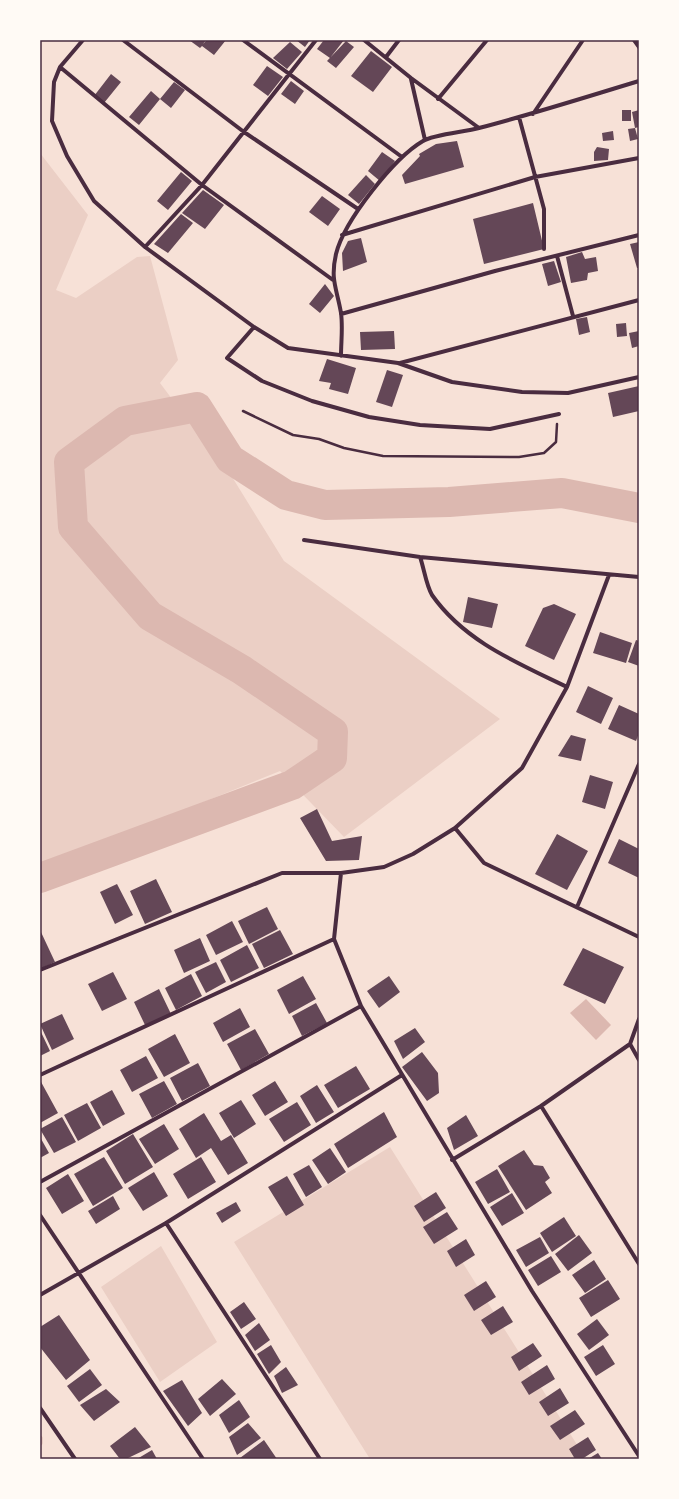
<svg xmlns="http://www.w3.org/2000/svg" width="679" height="1499" viewBox="0 0 679 1499" font-family="Cabin,sans-serif">
  <rect width="100%" height="100%" fill="#f7e1d7"/>
  <!-- green -->
  <path fill="#ebcfc5" d="M40,153L88,215L56,290L76,298L137,257L150,256L178,360L160,383L172,399L195,417L284,561L500,719L344,837L280,771L40,869Z
    M390,1147L586,1459H370L234,1242Z
    M161,1246L217,1342L160,1382L101,1287Z"/>
  <!-- water -->
  <path fill="#dcb8b0" d="M586,999L611,1025L596,1040L570,1013Z"/>
  <g fill="none" stroke-linecap="round" stroke-linejoin="round">
    <!-- stream -->
    <path stroke="#dcb8b0" stroke-width="5" d="M40,1438V1443"/>
    <!-- river -->
    <path stroke="#dcb8b0" stroke-width="30" d="M40,878L292,785L332,758L333,732L242,670L150,616L73,527L69,462L125,421L197,407L230,459L286,495L325,505L449,502L562,493L639,508"/>
  </g>
  <!-- building -->
  <path fill="#644757" d="M189,40H206L203,44L207,40H226L214,55L202,46L200,48Z
    M296,40H310L305,47Z
    M324,40H344L330,58L317,49Z
    M346,41L354,47L336,68L327,61Z
    M290,42L302,52L287,69L273,58Z
    M371,51L392,67L373,92L351,76Z
    M267,66L283,77L268,96L253,85Z
    M111,74L121,82L104,103L94,96Z
    M291,81L304,91L295,104L281,94Z
    M174,82L185,90L171,108L160,99Z
    M151,91L160,99L139,125L129,117Z
    M622,110H631V121H622Z
    M639,110V127L635,128L632,112Z
    M635,128L638,139L630,141L628,129Z
    M613,131L614,140L603,141L602,133Z
    M457,141L464,167L405,184L402,175L420,156L419,154L436,144Z
    M597,147L609,149L608,160L594,161V152Z
    M382,152L395,161L380,181L368,171Z
    M181,172L192,181L168,210L157,201Z
    M366,175L375,184L359,204L348,195Z
    M203,190L224,205L205,229L182,213Z
    M322,196L340,209L328,226L309,212Z
    M533,203L544,249L484,264L473,219Z
    M181,214L193,223L168,253L154,244Z
    M361,238L367,262L343,271L342,253L348,241Z
    M639,242V268H637L630,244Z
    M582,252L585,259L596,257L598,271L588,273L587,280L571,283L566,257Z
    M554,261L561,282L548,286L542,264Z
    M325,284L334,296L320,313L309,304Z
    M587,317L590,332L579,335L576,319Z
    M626,323L627,336L617,337L616,324Z
    M394,331L395,349L361,350L360,332Z
    M639,331V346L632,348L629,333Z
    M327,359L356,368L348,394L329,389L331,383L319,381Z
    M387,370L403,375L392,407L376,402Z
    M639,386V411L613,417L608,393Z
    M468,597L498,604L492,628L463,622Z
    M554,604L576,614L554,660L525,646L543,608Z
    M600,632L632,643L626,663L593,653Z
    M636,640L639,641V666L628,662Z
    M588,686L613,698L601,724L576,712Z
    M619,705L639,714V733L636,741L608,729Z
    M571,735L586,739L581,761L558,756Z
    M590,775L613,782L605,809L582,802Z
    M317,809L332,841L362,836L359,860L326,861L300,818Z
    M557,834L588,851L567,890L535,874Z
    M619,839L639,849V878L608,863Z
    M156,879L172,912L145,924L130,891Z
    M117,884L133,915L115,924L100,892Z
    M267,907L278,929L249,944L238,921Z
    M232,921L243,942L216,955L206,935Z
    M40,930L55,962L40,969Z
    M280,930L293,954L264,968L252,944Z
    M200,938L210,961L184,973L174,950Z
    M247,945L259,968L231,982L220,960Z
    M583,948L624,967L605,1004L563,985Z
    M216,962L226,982L206,993L195,972Z
    M113,972L127,999L102,1011L88,984Z
    M191,974L202,996L176,1010L165,988Z
    M303,976L316,999L289,1014L277,990Z
    M389,976L400,992L379,1008L367,991Z
    M159,989L171,1014L145,1025L134,1002Z
    M316,1003L327,1023L302,1036L292,1016Z
    M240,1008L250,1027L223,1042L213,1023Z
    M62,1014L74,1039L52,1050L40,1024Z
    M415,1028L425,1042L403,1059L394,1041Z
    M255,1029L269,1054L241,1070L227,1044Z
    M40,1030L50,1051L40,1056Z
    M175,1034L190,1063L164,1077L148,1049Z
    M422,1052L438,1073L439,1093L427,1101L402,1067Z
    M146,1056L158,1078L132,1092L120,1070Z
    M198,1063L210,1086L182,1101L170,1078Z
    M356,1066L370,1089L338,1108L324,1085Z
    M40,1080L58,1113L40,1123Z
    M164,1081L177,1104L152,1118L139,1094Z
    M275,1081L288,1102L265,1116L252,1095Z
    M317,1085L334,1112L316,1123L300,1096Z
    M112,1090L125,1114L103,1126L90,1102Z
    M241,1100L256,1124L234,1138L219,1113Z
    M297,1102L311,1125L284,1142L269,1119Z
    M87,1103L101,1128L78,1141L64,1115Z
    M384,1112L397,1137L348,1168L334,1144Z
    M204,1113L221,1141L231,1135L248,1163L228,1175L211,1148L196,1158L179,1129Z
    M466,1115L478,1136L454,1150L447,1128Z
    M62,1117L76,1142L54,1153L40,1129Z
    M164,1124L179,1149L155,1164L139,1139Z
    M133,1134L153,1167L125,1184L106,1151Z
    M40,1137L49,1153L40,1158Z
    M330,1148L346,1172L328,1184L312,1160Z
    M524,1150L534,1165L543,1166L550,1178L545,1182L552,1193L526,1210L498,1166Z
    M104,1157L123,1188L93,1206L74,1174Z
    M201,1157L216,1182L188,1199L173,1174Z
    M309,1165L322,1187L306,1197L293,1174Z
    M497,1169L510,1192L488,1204L475,1182Z
    M154,1172L168,1196L143,1211L128,1188Z
    M68,1174L84,1201L62,1214L46,1188Z
    M287,1176L304,1205L286,1216L268,1187Z
    M436,1192L446,1208L424,1222L414,1206Z
    M512,1193L524,1213L502,1226L490,1207Z
    M113,1196L120,1209L96,1224L88,1211Z
    M236,1202L241,1211L222,1223L216,1213Z
    M447,1212L458,1229L434,1244L423,1227Z
    M564,1217L576,1236L552,1252L540,1233Z
    M579,1235L592,1253L568,1271L555,1254Z
    M540,1237L549,1253L526,1267L516,1250Z
    M466,1239L475,1255L456,1267L447,1251Z
    M551,1256L561,1272L538,1286L528,1270Z
    M594,1260L606,1279L585,1293L572,1275Z
    M608,1280L620,1299L591,1317L579,1298Z
    M486,1281L496,1297L474,1311L464,1295Z
    M244,1302L256,1319L241,1329L230,1312Z
    M503,1306L513,1322L491,1335L481,1320Z
    M59,1315L90,1360L66,1380L40,1347V1327Z
    M597,1319L609,1335L589,1350L577,1334Z
    M259,1323L270,1340L255,1351L245,1335Z
    M533,1343L542,1356L519,1371L511,1357Z
    M271,1345L281,1362L269,1374L257,1354Z
    M603,1345L615,1364L596,1376L584,1357Z
    M547,1365L555,1379L529,1395L521,1382Z
    M286,1367L298,1385L282,1393L274,1376Z
    M90,1369L102,1385L79,1402L67,1386Z
    M222,1379L236,1394L210,1416L198,1399Z
    M182,1380L202,1413L188,1426L163,1391Z
    M560,1388L569,1403L548,1416L539,1402Z
    M106,1389L120,1402L94,1421L80,1405Z
    M239,1400L250,1417L229,1433L219,1415Z
    M575,1410L585,1424L560,1440L550,1426Z
    M248,1423L261,1438L237,1455L229,1437Z
    M135,1427L151,1447L126,1459H120L110,1446Z
    M588,1437L596,1450L582,1459H575L569,1449Z
    M264,1440L277,1459H240V1458Z
    M152,1450L157,1459H137Z
    M598,1453L602,1459H588Z"/>
  <g fill="none" stroke-linecap="round" stroke-linejoin="round">
    <!-- path -->
    <path stroke="#4a2c40" stroke-width="2.5" d="M243,411L293,435L319,439L344,448L383,456L519,457L544,453L556,442L557,424"/>
    <!-- minor -->
    <path stroke="#4a2c40" stroke-width="4" d="M83,40L60,67L54,82L52,121L67,156L94,201L145,247L254,327L288,348L398,363L452,382L522,392L568,393L639,377
      M123,40L244,132L358,209
      M243,40L402,157
      M364,40L411,78L479,128
      M634,40L639,47
      M386,57L399,40
      M60,67L202,185L333,280
      M411,79L425,140
      M438,99L487,40
      M533,114L583,40
      M519,117L544,209V249
      M342,235L535,177L639,158
      M145,247L202,185L316,40
      M557,256L573,316
      M341,314L495,271L639,235
      M254,327L227,358L262,381L312,401L369,417L420,425L490,429L559,414
      M341,356C341,342 343,327 341,313C337,289 330,280 336,254C344,221 394,158 423,141C434,134 465,132 479,128C533,114 586,97 639,81
      M400,363L639,300
      M304,540L420,557L639,577
      M420,557C424,568 426,585 432,595C465,642 518,663 567,687
      M455,828L484,863L639,937
      M341,873L334,939L361,1006L532,1291L639,1456
      M577,907L639,764
      M40,970L282,873H341L384,867L413,854L455,828L522,768L567,687L609,575
      M630,1044L639,1060
      M40,1075L334,939
      M541,1106L639,1264
      M452,1160L541,1106L630,1044L639,1019
      M40,1182L361,1006
      M40,1215L203,1459
      M166,1223L320,1459
      M40,1295L166,1223L402,1075
      M40,1408L75,1459"/>
  </g>
  <!-- border -->
  <rect width="679" height="1499" fill="none" stroke="#fffaf5" stroke-width="82"/>
  <rect x="41" y="41" width="597" height="1417" fill="none" stroke="#4a2c40" stroke-width="1.5"/>
</svg>
